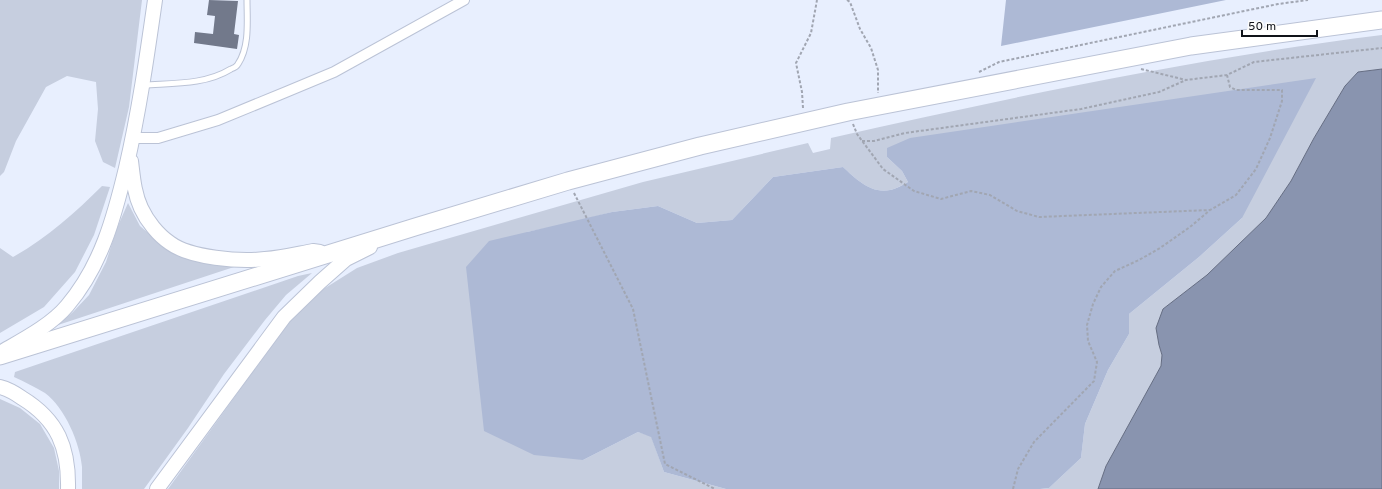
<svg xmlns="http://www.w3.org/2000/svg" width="1382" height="489" viewBox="0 0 1382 489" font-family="Overpass,sans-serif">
  <rect width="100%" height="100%" fill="#e8effe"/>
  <!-- green -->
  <path fill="#c6cedf" d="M0,0H142L129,107L115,168L103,162L95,141L98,109L96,82L67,76L46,87L16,141L4,172L0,176Z
    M1382,35V69L1358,72L1345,86L1314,138L1291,181L1266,218L1207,275L1163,309L1159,345L1162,355L1161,366L1106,466L1098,489H1040L1049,488L1081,458L1085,424L1108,370L1129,334V314L1199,257L1242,218L887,157L902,171L908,182C902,185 896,189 890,190C871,194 856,179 843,167L773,177L732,220L697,223L658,206L612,212L567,224L527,232L583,460L638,432L651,436L664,472L726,489H168L289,322L322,290L357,268L398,253L643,182L808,143L813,153L830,149L831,138C1012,97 1197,58 1382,35Z
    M102,186L110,187L94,235L75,272L44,307L0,333V248L13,257C47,238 75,213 102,186Z
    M128,203L140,226L169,251L194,258L237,266L58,325L73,312L89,295L106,262L117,228Z
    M312,273L286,295L265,320L224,374L188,428L144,489H82C82,482 82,474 82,467C80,443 65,408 45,393C35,387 25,382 14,377L15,372L298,276Z
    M0,399L20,408L40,424L54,448L59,471V489H0Z"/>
  <!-- forest -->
  <path fill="#adb9d5" d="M1006,0H1226L1001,46Z
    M1316,78L1242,218L1199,257L1129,314V334L1108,370L1085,424L1081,458L1049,488L1040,489H726L664,472L651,437L638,432L583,460L534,455L484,431L466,267L489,241L612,212L658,206L697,223L732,220L773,177L843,167C856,179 871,194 890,190C896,189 903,185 908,182L902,171L887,157V148L910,138Z"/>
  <!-- water -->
  <path fill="#8994af" stroke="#656d82" d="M1382,69V489H1098L1106,466L1161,366L1162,355L1159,345L1156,328L1163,309L1207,275L1266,218L1291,181L1314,138L1345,86L1358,72Z"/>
  <!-- building -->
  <path fill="#72798b" d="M209,0L238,1L234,34L239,35L237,49L194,43L195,32L213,34L215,16L207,15Z"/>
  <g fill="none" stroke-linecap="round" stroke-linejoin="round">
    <defs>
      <path id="service" d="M144,85C173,83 205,85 231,69C234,68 237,66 238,64C250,46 247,20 247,0"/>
      <path id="minor" d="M133,138H158L218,120L286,92L334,72L464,0"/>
      <path id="secondary" d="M131,161C133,177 134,193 141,208C147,221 158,235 170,243C190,258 240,262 265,259C281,258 297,254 313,251L320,252
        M5,350C26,338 52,324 67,306C101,266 114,218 126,168C139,112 147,56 155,0
        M0,387C8,389 15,393 22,398C58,420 69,448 68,489
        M157,489L284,317L320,282L346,259L370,247"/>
      <path id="trunk" d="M0,356L415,227L568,181L700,146L848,112L1191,46L1382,20"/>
    </defs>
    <!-- service casing -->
    <use href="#service" stroke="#bbc3d6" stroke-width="7"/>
    <!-- minor casing -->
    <use href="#minor" stroke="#bbc3d6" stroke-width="12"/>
    <!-- secondary casing -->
    <use href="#secondary" stroke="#bbc3d6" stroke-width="16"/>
    <!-- trunk casing -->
    <use href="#trunk" stroke="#bbc3d6" stroke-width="19"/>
    <!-- path -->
    <path stroke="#a1a6b2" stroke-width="2" stroke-dasharray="3 2" stroke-linecap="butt" d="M847,0L850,2L860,29L871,48L878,70V93
      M1141,69L1186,80L1227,75L1254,62L1382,48
      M979,72L999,62L1278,4L1308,0
      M803,108L802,92L796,63L811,33L817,0
      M853,124L857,134L883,169L914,191L941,199L971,191L990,195L1017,211L1039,217L1210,210
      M862,141H874L905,133L1081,109L1159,92L1186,80
      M574,193L633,309L665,464L715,489
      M1013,489L1018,469L1034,442L1094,381L1097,362L1088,341L1087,325L1093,304L1101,287L1115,271L1139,260L1160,248L1190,227L1210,210L1236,195L1256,169L1270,138L1282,101V90H1236L1230,87L1227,75"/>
    <!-- service -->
    <use href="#service" stroke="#fff" stroke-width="5"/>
    <!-- minor -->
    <use href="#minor" stroke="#fff" stroke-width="10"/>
    <!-- secondary -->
    <use href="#secondary" stroke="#fff" stroke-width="14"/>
    <!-- trunk -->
    <use href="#trunk" stroke="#fff" stroke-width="17"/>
  </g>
  <!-- scale -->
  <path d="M1242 30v6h75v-6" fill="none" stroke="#101319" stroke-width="2"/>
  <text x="1248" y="30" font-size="12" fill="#101319" stroke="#fcfcfc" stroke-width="3" paint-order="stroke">50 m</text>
</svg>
